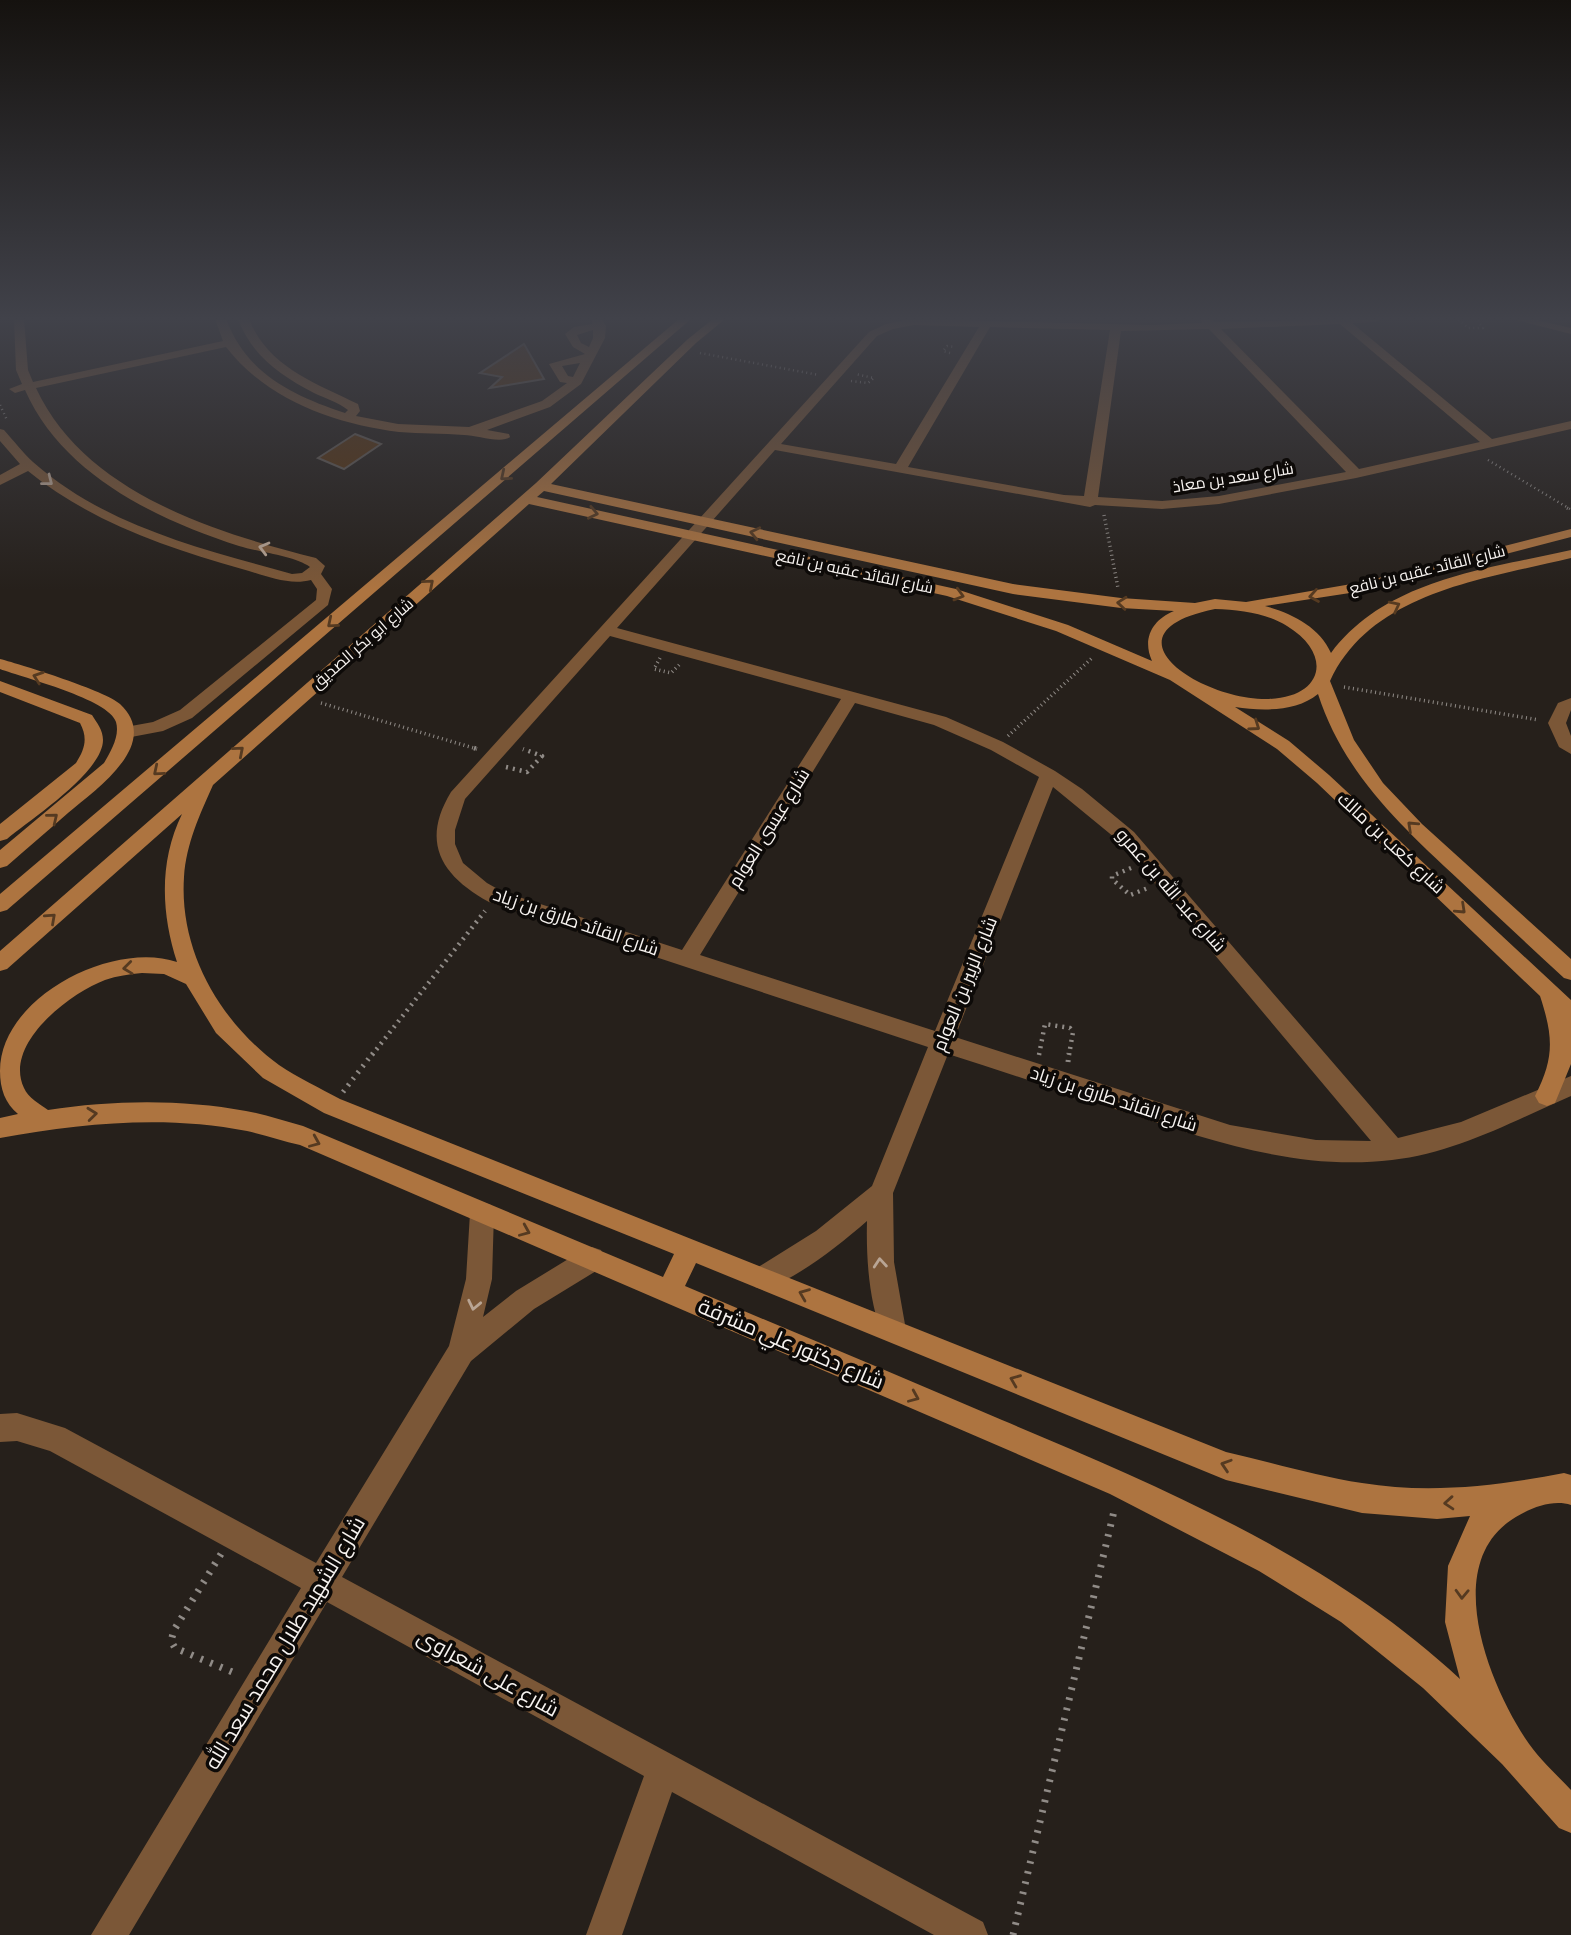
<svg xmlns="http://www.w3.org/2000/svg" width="1571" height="1935" viewBox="0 0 1571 1935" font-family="'Roboto Condensed',Cairo,sans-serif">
  <rect width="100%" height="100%" fill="#26201b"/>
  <!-- building -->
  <path fill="#573411" stroke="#615a54" stroke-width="2" d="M524,344L544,379L490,388L502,377L480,373Z
    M355,434L381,444L344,469L318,458Z"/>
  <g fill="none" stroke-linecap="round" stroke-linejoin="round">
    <!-- path-far4 -->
    <path stroke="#908b87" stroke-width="2.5" stroke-dasharray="1 3.5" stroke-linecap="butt" d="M1459,319L1468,328H1483L1476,319
      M700,353L819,375
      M950,353L943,351L947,346L954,347
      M851,381L868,383L874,378L855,374
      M0,405L7,420
      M1488,460L1570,509"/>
    <!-- path-far3 -->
    <path stroke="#908b87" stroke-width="3.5" stroke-dasharray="1 3.5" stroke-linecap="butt" d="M1567,508L1571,510
      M1104,515L1118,588
      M660,658L654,669L671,673L680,664
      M1344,687L1539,720
      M321,703L477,749
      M1008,736L1092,658"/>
    <!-- path-far2 -->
    <path stroke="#908b87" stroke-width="4.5" stroke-dasharray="2 5" stroke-linecap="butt" d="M474,748L477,749
      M506,767L527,772L542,756L523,749
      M1131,868L1112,876V879L1130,895L1148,888
      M372,1055L485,911
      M1039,1055L1045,1024L1070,1028L1073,1032L1069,1055"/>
    <!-- path-far1 -->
    <path stroke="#908b87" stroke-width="5" stroke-dasharray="2 6" stroke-linecap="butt" d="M1068,1062L1069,1053
      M343,1092L373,1053"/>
    <!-- path -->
    <path stroke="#908b87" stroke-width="7" stroke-dasharray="2.5 8" stroke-linecap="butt" d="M221,1554L174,1630L171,1641L175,1648L237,1674
      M1013,1935L1115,1507"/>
    <!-- street -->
    <path fill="#7b5737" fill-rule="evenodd" d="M14,319H24L28,370L33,382L223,341L215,319H226C247,374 292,395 345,413L348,410C339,403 325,398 314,393C280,375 252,356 238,319H249C268,367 315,383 358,404L360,411L356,416L398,424L469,427L542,401L567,383L560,382L549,364L585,354L573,347L565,334L574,327L592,324V319H602L606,326L605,338L581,384L550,407L487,430L509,434L510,437C501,444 476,435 464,435C442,433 421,434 399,432C335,424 267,400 226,347L36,388C84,492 213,532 316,558L325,566L321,574L332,589L328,605L192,718L163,731L126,738L117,732L120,728L153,722L180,710L316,600L317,589L311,580C288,586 264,575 242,569C165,547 91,522 28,471L0,485V475L20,464L0,441V429L4,430C14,441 23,453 33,462C105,526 202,549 292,574L302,573L310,567C295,556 258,552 239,546C155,519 62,474 25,390L15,393L9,389L22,384L16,370ZM593,330V338L589,347L581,343L577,335ZM580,363L573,377L568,376L562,366Z
      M911,319L1151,325L1202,323L1201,319H1211L1214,322L1381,319L1376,322L1352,323L1492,439L1571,421V429L1356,478L1219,504L1162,509L1095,505L1090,507L775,450L617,628L946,717L1003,742L1055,771L1082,789L1134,832L1398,1138L1461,1122L1571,1076V1096C1513,1121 1456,1153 1392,1160C1299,1171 1212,1141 1124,1112C1065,1092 1007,1073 948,1054L893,1193L894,1262L906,1330L902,1339L893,1343L884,1339C869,1304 866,1259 867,1221C837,1247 802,1275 764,1290L755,1287L751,1278L755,1269L816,1231L872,1186L928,1047L489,902C442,876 420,843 451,792L869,332L886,324ZM1340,324L1480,442L1359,469L1221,329ZM914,325L979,327L896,464L781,444L877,336L893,329ZM990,327L1110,330L1084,496L1064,495L908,467ZM1209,329L1346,472L1219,496L1162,501L1098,497L1121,331ZM610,636L841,699L682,950L503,892L487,883L463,863L455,844V830L465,799ZM855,703L934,725L991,750L1039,777L935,1031L700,955ZM1053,787L1120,842L1371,1141L1316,1140L1230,1125L955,1037Z
      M1512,319H1533L1571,328V334Z
      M1571,698V710L1566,723L1571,736V754L1559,747L1548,723L1558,703Z
      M482,1202L491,1205L494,1213L492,1279L483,1317L516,1291L583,1250L592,1247L601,1250L605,1259L601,1268L534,1309L471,1361L342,1577L983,1922L988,1935H934L672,1792L622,1935H586L644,1776L327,1602L129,1935H91L301,1588L50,1451L17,1441L0,1442V1414L17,1413L65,1428L316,1563L449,1346L466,1279L470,1213L473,1205Z"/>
    <!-- secondary -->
    <path fill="#ad7440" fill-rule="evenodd" d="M679,319H691L7,910L0,912V894Z
      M713,319H725L696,343L551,484L1013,584L1121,598L1195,603L1215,599L1246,602L1363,582L1571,529V537L1363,591L1265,606C1291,613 1320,627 1331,653C1386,579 1488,569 1571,550V558C1485,579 1372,591 1330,681L1354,740L1383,783L1422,824L1571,959V980L1564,978C1528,945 1493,912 1458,879C1400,825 1343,772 1318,694C1296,712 1262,711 1235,707L1289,741L1329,775L1571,1000V1064L1555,1103L1547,1106L1539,1103L1535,1096C1555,1057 1553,1036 1540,996L1317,783L1277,749L1170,680L1056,631L947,596L529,504L213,785C200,814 186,844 184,877C179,951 220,1022 279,1065C298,1078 320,1088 340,1099L1226,1452C1271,1462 1316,1476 1362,1483C1429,1494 1497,1486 1564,1473L1571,1475V1505C1550,1498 1523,1511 1507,1523C1444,1572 1490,1684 1525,1738C1537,1757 1556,1774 1571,1790V1833L1559,1828L1502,1764L1423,1688L1341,1622L1259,1571L1110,1494L300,1145C282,1141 265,1135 247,1131C166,1115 81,1123 0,1138V1118L18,1114C5,1103 0,1089 0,1071C0,997 113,940 177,962C161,913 159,861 182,814L7,969L0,971V951L536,483L688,339ZM544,491L1013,594L1121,608L1174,611C1152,620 1142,639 1152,661L1068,625L956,589L537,497ZM1215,609C1240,610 1266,613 1287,626C1333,654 1324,697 1269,699C1202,701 1097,633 1215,609ZM142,973L164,974L186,984L216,1033L263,1078L324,1113L674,1254L663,1277L303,1126C284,1121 265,1114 246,1111C181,1099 113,1100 48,1110C40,1104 28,1098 24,1088C3,1044 70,993 105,980C117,976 129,974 142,973ZM696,1263L1226,1480L1362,1513L1437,1519L1470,1516L1448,1566L1445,1622L1460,1679C1330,1558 1164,1488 1002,1420C897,1375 791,1331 685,1286Z
      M0,659C23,665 106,691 120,704C163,744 95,790 68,813C48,831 27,848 7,866L0,868V850L104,763C111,751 120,736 116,722C109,699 24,678 0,669Z
      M0,681L92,715C97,723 103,730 103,740C103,772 31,819 7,839L0,841V824L76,763C85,749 88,738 80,723L0,692Z"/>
  </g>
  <!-- one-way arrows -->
  <defs><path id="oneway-chevron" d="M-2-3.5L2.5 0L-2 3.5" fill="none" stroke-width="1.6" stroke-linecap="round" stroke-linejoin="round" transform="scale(1.75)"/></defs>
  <g stroke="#553a21">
    <use href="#oneway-chevron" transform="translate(505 476) rotate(140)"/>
    <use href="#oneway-chevron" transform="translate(593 513) rotate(12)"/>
    <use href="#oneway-chevron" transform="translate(755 533) rotate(-167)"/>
    <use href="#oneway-chevron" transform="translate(429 584) rotate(-41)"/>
    <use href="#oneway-chevron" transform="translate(959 595) rotate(16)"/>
    <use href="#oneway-chevron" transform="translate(1314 596) rotate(170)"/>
    <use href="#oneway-chevron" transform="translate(1122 603) rotate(-175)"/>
    <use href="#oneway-chevron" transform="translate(1395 606) rotate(-27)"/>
    <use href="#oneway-chevron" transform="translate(332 623) rotate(140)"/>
    <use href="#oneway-chevron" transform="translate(38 677) rotate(-161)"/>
    <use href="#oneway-chevron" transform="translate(1255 726) rotate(35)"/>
    <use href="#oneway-chevron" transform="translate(239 751) rotate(-41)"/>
    <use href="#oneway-chevron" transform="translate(158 771) rotate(140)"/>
    <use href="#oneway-chevron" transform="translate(53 818) rotate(-39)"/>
    <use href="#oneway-chevron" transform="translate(1412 826) rotate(-137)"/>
    <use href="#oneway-chevron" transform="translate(1461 909) rotate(43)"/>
    <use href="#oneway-chevron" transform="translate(51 918) rotate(-42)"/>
    <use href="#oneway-chevron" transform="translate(128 968) rotate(173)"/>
    <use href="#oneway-chevron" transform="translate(92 1114) rotate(-6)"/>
    <use href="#oneway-chevron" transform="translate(315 1142) rotate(23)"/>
    <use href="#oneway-chevron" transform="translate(525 1231) rotate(23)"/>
    <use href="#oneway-chevron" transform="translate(804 1294) rotate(-158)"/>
    <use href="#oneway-chevron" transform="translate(1015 1380) rotate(-158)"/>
    <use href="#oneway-chevron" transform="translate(914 1397) rotate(23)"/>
    <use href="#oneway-chevron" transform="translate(1226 1465) rotate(-162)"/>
    <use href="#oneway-chevron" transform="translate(1449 1503) rotate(176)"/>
    <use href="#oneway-chevron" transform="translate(1462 1594) rotate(92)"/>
  </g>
  <g stroke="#b9a594">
    <use href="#oneway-chevron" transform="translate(48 481) rotate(38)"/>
    <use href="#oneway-chevron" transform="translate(264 548) rotate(-165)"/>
    <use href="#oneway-chevron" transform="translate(880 1263) rotate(-95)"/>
    <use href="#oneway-chevron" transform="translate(474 1305) rotate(102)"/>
  </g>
  <!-- sky -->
  <linearGradient id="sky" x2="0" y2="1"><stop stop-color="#15120f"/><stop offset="0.54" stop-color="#41424a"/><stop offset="1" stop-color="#41424a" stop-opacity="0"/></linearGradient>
  <rect width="1571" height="590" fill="url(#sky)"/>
  <g text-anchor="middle" stroke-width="7" stroke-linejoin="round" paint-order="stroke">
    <!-- far-street labels -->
    <g font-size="16" fill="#f7f3f0" stroke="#0d0a08">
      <text transform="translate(1233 477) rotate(-9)" y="6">شارع سعد بن معاذ</text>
      <text transform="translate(1427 569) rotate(-14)" y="6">شارع القائد عقبه بن نافع</text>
      <text transform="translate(855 571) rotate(12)" y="6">شارع القائد عقبه بن نافع</text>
      <text transform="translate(362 643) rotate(-41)" y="6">شارع ابو بكر الصديق</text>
    </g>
    <!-- street labels -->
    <g font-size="18" fill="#f7f3f0" stroke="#0d0a08">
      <text transform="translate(769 828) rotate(-58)" y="6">شارع عيسى العوام</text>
      <text transform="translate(1391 843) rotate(43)" y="6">شارع كعب بن مالك</text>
      <text transform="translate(1171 890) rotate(49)" y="6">شارع عبد الله بن عمرو</text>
      <text transform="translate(576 922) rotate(19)" y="6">شارع القائد طارق بن زياد</text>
      <text transform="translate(965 984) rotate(-68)" y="6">شارع الزبير بن العوام</text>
      <text transform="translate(1114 1099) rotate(18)" y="6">شارع القائد طارق بن زياد</text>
    </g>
    <!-- near-street labels -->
    <g font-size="21" fill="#f7f3f0" stroke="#0d0a08">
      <text transform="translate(791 1344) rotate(23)" y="7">شارع دكتور علي مشرفة</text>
      <text transform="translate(285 1643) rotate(-59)" y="7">شارع الشهيد طلال محمد سعد الله</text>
      <text transform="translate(488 1673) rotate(29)" y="7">شارع على شعراوى</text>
    </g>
  </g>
</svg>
